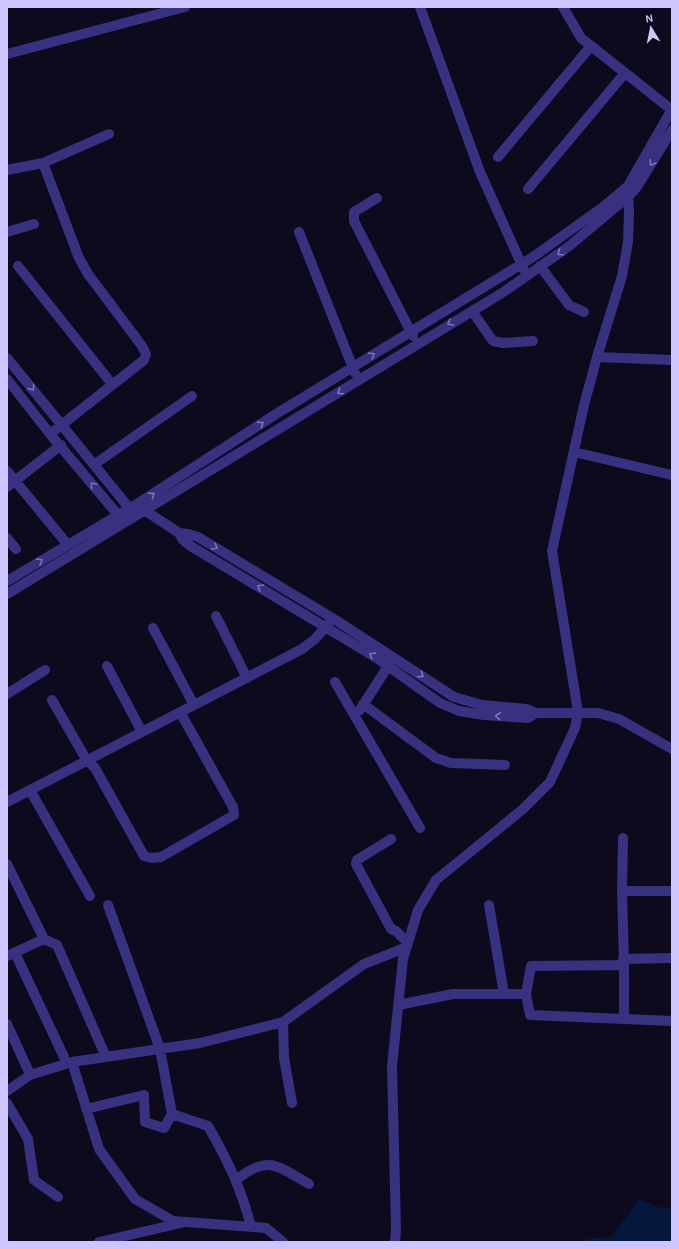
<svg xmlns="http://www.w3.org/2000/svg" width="679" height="1249" viewBox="0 0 679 1249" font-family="Karla,sans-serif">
  <rect width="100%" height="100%" fill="#0e0a1d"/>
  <!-- water -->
  <path fill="#05173a" d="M640,1199L657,1207L672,1209V1242H579L589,1239L612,1236Z"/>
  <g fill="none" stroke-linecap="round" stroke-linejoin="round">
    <!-- minor -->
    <path stroke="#373180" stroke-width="10" d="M420,7L480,172L524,270
      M563,7L581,38L672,110
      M7,54L185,7
      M498,157L591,46
      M43,163L79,258L88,274L142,346L146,354L144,360L50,434
      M7,170L43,163L109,134
      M528,189L625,73
      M377,198L354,212V221L413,336
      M7,232L34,224
      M299,232L355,373
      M18,266L112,384
      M540,266L569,305L584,312
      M472,311L493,341L503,343L533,341
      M597,357L672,360
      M7,358L130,509
      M7,379L50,434L118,515
      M574,452L672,475
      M95,464L192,396
      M7,471L68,545
      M7,487L61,445
      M140,507L179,533L183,540L189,545L375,657L440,703L459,711L484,715L528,718L536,713H598L619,719L672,749
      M179,533L188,534L198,537L334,619L454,697L482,705L526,709L536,713
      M7,538L16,549
      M7,581L137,504L276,414L533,257L603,207L628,186L672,109
      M7,594L502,293L568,247L629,196L637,187L672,130
      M216,616L247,678
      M153,628L194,705
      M107,666L142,732
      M335,682L420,828
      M7,694L45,670
      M52,700L86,759L95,768L144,856L152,858L161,857L234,815L233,807L180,712
      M363,704L436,758L451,763L505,765
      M360,710L388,666
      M30,790L90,896
      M7,802L302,649L315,639L329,623
      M391,839L357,860L356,864L391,929L396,931L408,943
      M7,864L44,939L7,956
      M622,891L623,838
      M108,905L160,1049L172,1114
      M489,905L504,994
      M44,939L57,945L106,1057
      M15,953L64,1057
      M623,959L672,958
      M624,965V1018
      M526,994L530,1015L672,1021
      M398,1005L453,994H526L531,966L624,965L622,891H672
      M283,1022L284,1058L292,1103
      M7,1024L28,1070
      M7,1091L30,1075L72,1062
      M7,1103L28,1139L34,1180L58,1197
      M86,1109L144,1095L145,1122L164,1128L172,1114L208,1126C227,1159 242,1190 251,1227
      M236,1180C269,1154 277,1166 309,1184
      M99,1242L181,1223
      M283,1242L266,1228L173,1221L135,1199L99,1149L72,1062L200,1043L283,1022L364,964L407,947
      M395,1242L396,1229L392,1066L403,959L418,910L436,880L523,809L550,782L575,728L578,712L552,551L584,405L597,357L622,276L628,242L629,214L628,186"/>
  </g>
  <!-- one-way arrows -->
  <defs><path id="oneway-chevron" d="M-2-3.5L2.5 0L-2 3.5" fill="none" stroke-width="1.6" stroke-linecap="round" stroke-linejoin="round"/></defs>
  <g stroke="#7b74b9">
    <use href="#oneway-chevron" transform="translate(652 163) rotate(121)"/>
    <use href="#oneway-chevron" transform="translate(560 253) rotate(145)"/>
    <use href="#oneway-chevron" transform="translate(450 323) rotate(149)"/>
    <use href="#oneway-chevron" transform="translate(372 355) rotate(-32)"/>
    <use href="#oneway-chevron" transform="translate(32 388) rotate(52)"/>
    <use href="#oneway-chevron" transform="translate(340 392) rotate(148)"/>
    <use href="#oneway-chevron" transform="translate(261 424) rotate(-33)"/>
    <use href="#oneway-chevron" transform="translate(93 485) rotate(-130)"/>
    <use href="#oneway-chevron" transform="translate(152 495) rotate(-33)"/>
    <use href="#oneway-chevron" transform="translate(215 547) rotate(31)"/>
    <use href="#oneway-chevron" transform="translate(40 561) rotate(-30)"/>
    <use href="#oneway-chevron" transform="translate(260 587) rotate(-149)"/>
    <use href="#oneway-chevron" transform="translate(372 655) rotate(-148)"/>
    <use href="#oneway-chevron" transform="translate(421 675) rotate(34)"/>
    <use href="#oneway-chevron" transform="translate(498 716) rotate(-174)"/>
  </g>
  <!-- border -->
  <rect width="679" height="1249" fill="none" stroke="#cec5ff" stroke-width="16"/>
  <!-- north arrow -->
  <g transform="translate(651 28) rotate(350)" stroke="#0e0a1d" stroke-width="3" paint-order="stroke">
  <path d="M0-3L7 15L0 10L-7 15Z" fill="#cec5ff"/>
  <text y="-6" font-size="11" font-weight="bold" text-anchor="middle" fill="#cec5ff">N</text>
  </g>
</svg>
